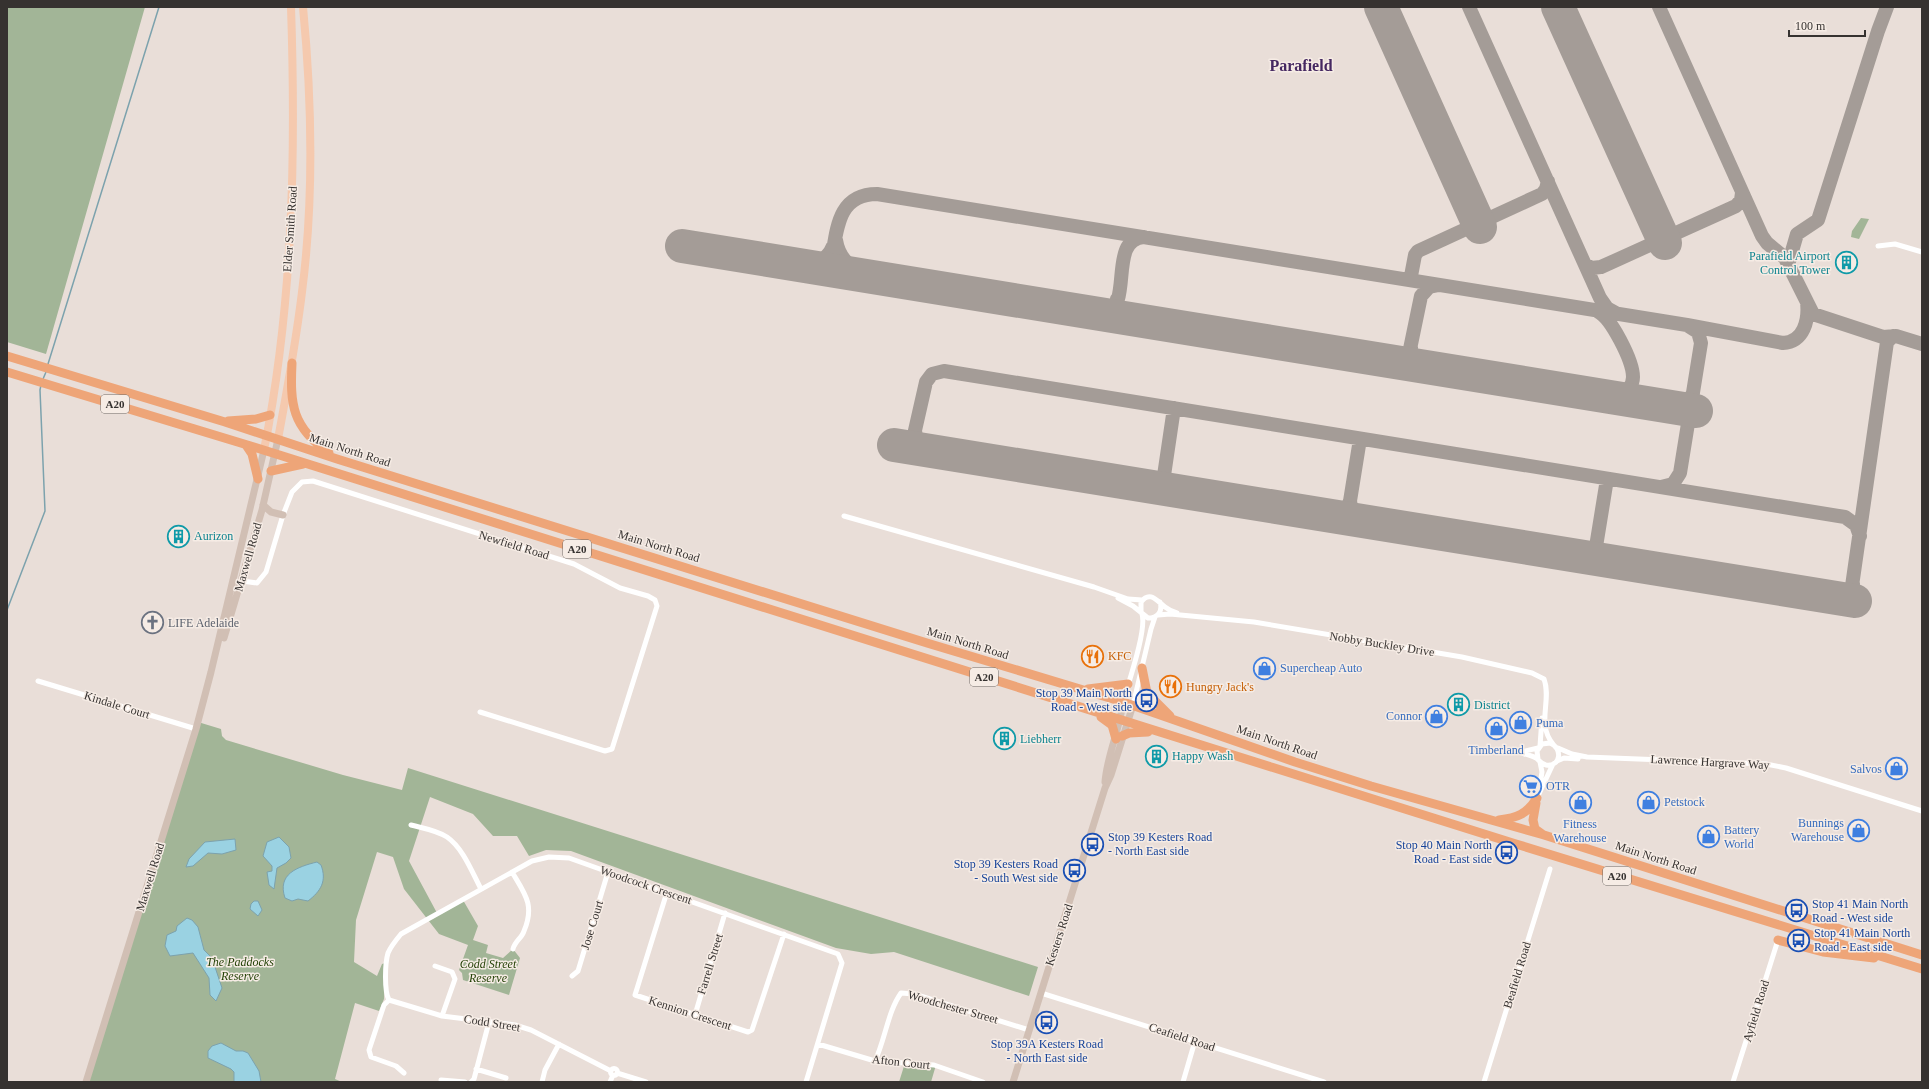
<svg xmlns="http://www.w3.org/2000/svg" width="1929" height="1089" viewBox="0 0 1929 1089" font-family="'Times New Roman',serif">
  <rect width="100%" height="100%" fill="#e9ded8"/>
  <!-- green -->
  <path fill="#a2b597" d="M7,7H145L46,354L7,342Z
    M1861,218L1869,219L1859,239L1851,237L1852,231Z
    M198,722L221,729L222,736L226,740L343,775L402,790L408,768L1038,967L1029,996L894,952L871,954L836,948L571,851L546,850L529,856L517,836H493L473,814L430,797L409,861L437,913L463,900L478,926L473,940L488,945L486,953L503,958L513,949L520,958L509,995L463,980L462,973L459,970L468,945L439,934L404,889L393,857L377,852L356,920L354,962L377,976L382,964L385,963L384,999L379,1011L355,1003L335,1079L342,1082H87Z
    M905,1063L936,1065L931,1082H899Z"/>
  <!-- water -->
  <path fill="#9ad2e2" stroke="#7ca2ad" d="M279,837L289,847L291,858L286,863L277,868L274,889L269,885L267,872L272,871V866L263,856L267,842Z
    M235,839L236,850L222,854L208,853L193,866L186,867L189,859L205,842Z
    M317,862L321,865C327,881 321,891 308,901L298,899L292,901L285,898C277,874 297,867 317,862Z
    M254,901H258L262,910L258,916L250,909L251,904Z
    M187,918L192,920L198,927L204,950L212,958L222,988L216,1001L210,995L209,978L193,953L170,956L165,946L167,935L176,931L177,926Z
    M221,1043L236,1051H243L248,1053L259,1071L261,1082H234V1072L231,1069L208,1058V1051L212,1046Z"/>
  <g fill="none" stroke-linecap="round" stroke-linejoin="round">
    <!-- stream -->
    <path stroke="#7ca2ad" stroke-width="1.5" d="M48,364L159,7
      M43,379L46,372
      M7,610L45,511L40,390L41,385"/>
    <!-- taxiway -->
    <path stroke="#a49c97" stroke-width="14" d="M1469,7L1600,298L1607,308L1616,313
      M1659,7L1762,236L1767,243L1785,258L1813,314L1883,337L1896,336L1922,344
      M1464,193C1470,206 1478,219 1465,229
      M1649,209C1655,221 1659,236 1675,234
      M836,240C842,278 883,278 913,284
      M832,257C837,227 839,194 877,194L1687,325L1783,343C1804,342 1809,320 1807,302
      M755,258C780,261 821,277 833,246
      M1585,264L1591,268L1601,267L1736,206L1741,200L1742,193
      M1788,265L1797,234L1818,220L1878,31L1887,7
      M1405,279L1411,276L1415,255L1418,251L1542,194L1546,189L1548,181
      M1439,285L1429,287L1421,296L1410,349C1410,357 1413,362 1420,365L1476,375
      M1117,299L1120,309L1129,317L1183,327
      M1048,305C1060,307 1095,316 1106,313C1133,305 1108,239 1144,237
      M1339,353L1395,360L1405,356L1411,348
      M1564,389C1578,391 1607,400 1619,395C1627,393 1633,385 1633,377C1633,361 1611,317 1597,311
      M1631,400C1649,403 1684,416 1693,393
      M915,430C915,453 944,453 961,456
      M911,448L926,382L932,374L944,371L1845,517L1856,525L1860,536
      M1661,487L1673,484L1680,473L1701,343L1698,332L1687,325
      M1162,489L1174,408
      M1350,501C1352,521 1370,522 1387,525
      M1308,512C1323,514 1344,521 1350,501L1360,439
      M1594,559L1607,479
      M1834,598L1846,594L1853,584
      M1850,600L1887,342L1893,336"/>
    <!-- runway -->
    <path stroke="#a49c97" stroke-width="34" d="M1381,7L1480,227
      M1558,7L1665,243
      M682,246L1696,411
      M894,445L1855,601"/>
    <!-- street -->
    <path stroke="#fff" stroke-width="5" d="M1878,246L1895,244L1922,252
      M844,516L1094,587L1128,599L1142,600
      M242,581L257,583L266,572L283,515L292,492L302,482L313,481L574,564L620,588L648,596L655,600L657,606L612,749L605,751L480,712
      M1118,598L1133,606L1148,618C1158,618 1163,611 1160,602
      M1141,612V602C1150,590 1157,601 1165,607C1169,610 1173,612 1177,613
      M1158,615L1170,614L1254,622L1462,657L1532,673L1544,679C1552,700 1536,724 1553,744
      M38,681L196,729
      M1123,702C1128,684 1147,630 1142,614
      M1133,705L1151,629L1155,617
      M1540,746L1542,718
      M1558,748L1572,754L1587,757L1766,764L1786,768L1922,811
      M1518,752C1524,754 1530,755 1536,758C1539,760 1541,764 1546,765C1561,767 1563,748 1550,743L1542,744L1537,751L1538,759
      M1521,752L1538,748
      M1557,761L1564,758L1578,759
      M1540,762L1542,772L1540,784
      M1537,798L1553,764
      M411,825C422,828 436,830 447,837C463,848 472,872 481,889
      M512,872C525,894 535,905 524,931C522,938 515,941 513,949
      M667,892L635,995L748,1032L752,1030L784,934
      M435,966L452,972L455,979L442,1016
      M572,976L578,971L608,872
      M1041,993L1324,1082
      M389,1000C384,991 385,963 388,953C391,946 396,940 401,934L532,861L549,857L569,858L838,954L842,963L806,1082
      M389,1000L442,1016L515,1025L531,1030L611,1071
      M389,1000L384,1005L369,1050L371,1057L396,1066L404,1073
      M695,1015L725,913
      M818,1044L875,1061L934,1065L983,1082
      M875,1061C885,1040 888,1011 901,993L914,994L1029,1030
      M610.5 1072a3.5 3.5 0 1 1 7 0a3.5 3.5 0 1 1-7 0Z
      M476,1069L506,1078
      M617,1073L646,1082
      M441,1080L465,1082
      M471,1082L474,1079L489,1022
      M542,1082L545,1070L559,1044
      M610,1082L613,1075
      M1183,1082L1195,1041
      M1484,1082L1550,869
      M1733,1082L1778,940"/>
    <!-- secondary -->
    <path stroke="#d1bfb4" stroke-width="7" d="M263,505L271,512L283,515
      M224,638L262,510L278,439
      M1105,782C1107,755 1120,729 1123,702
      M86,1082L196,729L211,672L264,450
      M1013,1082L1105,788L1111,775L1133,705"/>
    <!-- primary -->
    <path stroke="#f5c9ae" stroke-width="8" d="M278,439C287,391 296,342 302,292C314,199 312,101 303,7
      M264,450C293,305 296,155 291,7"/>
    <!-- highway -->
    <path stroke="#eea578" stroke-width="9" d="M7,356L225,422L337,459L927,643L1123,702L1295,762L1371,786L1544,835L1922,955
      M292,363C290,405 292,427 329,453
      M7,372L254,447L1516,844L1922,969
      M228,421L256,419L270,415
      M246,445L252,454L258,479
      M271,471L303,464
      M1142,668L1147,693L1170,716
      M1088,689L1128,684
      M1101,717L1112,725L1116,739
      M1122,736L1129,733L1148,732
      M1536,803L1533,820L1535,829L1542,834
      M1499,820C1517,818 1527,814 1537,798
      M1778,940L1823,952L1874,958"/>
  </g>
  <!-- icons -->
  <defs>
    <symbol id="building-ring" viewBox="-11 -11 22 22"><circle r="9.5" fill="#f6ece5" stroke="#0f9aa8" stroke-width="1.5"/><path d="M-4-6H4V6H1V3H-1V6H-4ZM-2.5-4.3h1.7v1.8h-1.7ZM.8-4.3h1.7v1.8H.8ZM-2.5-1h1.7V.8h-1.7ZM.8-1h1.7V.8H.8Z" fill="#0f9aa8"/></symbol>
    <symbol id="church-ring" viewBox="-11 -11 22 22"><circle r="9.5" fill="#f6ece5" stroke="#6b7280" stroke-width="1.5"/><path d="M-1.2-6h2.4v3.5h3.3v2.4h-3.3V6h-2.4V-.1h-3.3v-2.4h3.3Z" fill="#6b7280"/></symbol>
    <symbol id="restaurant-ring" viewBox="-11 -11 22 22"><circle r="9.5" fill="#f6ece5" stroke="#e8710a" stroke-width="1.5"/><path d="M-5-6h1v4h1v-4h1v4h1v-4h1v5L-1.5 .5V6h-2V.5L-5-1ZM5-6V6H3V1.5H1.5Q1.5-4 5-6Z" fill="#e8710a"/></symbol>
    <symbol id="shop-ring" viewBox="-11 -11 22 22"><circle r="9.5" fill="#f6ece5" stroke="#3f7fe0" stroke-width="1.5"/><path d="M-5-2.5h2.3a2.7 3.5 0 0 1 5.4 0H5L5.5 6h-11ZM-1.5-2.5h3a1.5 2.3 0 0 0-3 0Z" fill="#3f7fe0"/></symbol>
    <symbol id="bus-ring" viewBox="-11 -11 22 22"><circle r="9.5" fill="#f6ece5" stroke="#1a4fb4" stroke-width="1.5"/><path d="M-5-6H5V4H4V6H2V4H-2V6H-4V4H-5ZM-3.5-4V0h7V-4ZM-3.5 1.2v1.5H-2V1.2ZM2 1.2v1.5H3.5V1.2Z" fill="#1a4fb4"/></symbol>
    <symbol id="supermarket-ring" viewBox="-11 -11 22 22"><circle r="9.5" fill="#f6ece5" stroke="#3f7fe0" stroke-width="1.5"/><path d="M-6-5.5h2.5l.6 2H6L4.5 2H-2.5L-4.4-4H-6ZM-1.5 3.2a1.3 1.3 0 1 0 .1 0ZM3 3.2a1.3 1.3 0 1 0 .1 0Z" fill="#3f7fe0"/></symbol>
  </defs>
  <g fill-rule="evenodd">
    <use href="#building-ring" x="1834" y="250" width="25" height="25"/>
    <use href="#building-ring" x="166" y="524" width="25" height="25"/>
    <use href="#church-ring" x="140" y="610" width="25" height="25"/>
    <use href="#restaurant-ring" x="1080" y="644" width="25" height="25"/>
    <use href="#shop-ring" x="1252" y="656" width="25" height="25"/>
    <use href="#restaurant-ring" x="1158" y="674" width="25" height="25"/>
    <use href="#bus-ring" x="1134" y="688" width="25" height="25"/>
    <use href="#building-ring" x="1446" y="692" width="25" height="25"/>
    <use href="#shop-ring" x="1424" y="704" width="25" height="25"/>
    <use href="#shop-ring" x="1508" y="710" width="25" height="25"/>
    <use href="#shop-ring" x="1484" y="716" width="25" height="25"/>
    <use href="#building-ring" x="992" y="726" width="25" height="25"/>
    <use href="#building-ring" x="1144" y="744" width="25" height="25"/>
    <use href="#shop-ring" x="1884" y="756" width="25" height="25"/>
    <use href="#supermarket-ring" x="1518" y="774" width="25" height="25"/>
    <use href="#shop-ring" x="1636" y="790" width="25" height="25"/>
    <use href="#shop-ring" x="1568" y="790" width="25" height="25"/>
    <use href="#shop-ring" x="1846" y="818" width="25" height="25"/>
    <use href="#shop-ring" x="1696" y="824" width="25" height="25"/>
    <use href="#bus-ring" x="1080" y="832" width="25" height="25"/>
    <use href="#bus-ring" x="1494" y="840" width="25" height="25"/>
    <use href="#bus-ring" x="1062" y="858" width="25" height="25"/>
    <use href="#bus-ring" x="1784" y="898" width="25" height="25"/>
    <use href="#bus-ring" x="1786" y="928" width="25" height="25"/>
    <use href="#bus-ring" x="1034" y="1010" width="25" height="25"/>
  </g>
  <g text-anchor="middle" stroke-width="3" stroke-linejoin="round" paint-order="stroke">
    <!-- shield labels -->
    <g fill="#f6ece5" stroke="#706a66" stroke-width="1">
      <rect x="101" y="395" width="28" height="18" rx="3"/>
      <rect x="563" y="540" width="28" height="18" rx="3"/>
      <rect x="970" y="668" width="28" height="18" rx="3"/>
      <rect x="1603" y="867" width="28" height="18" rx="3"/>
    </g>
    <g font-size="11" font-weight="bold" fill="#363230">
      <text x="115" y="408">A20</text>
      <text x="577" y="553">A20</text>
      <text x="984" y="681">A20</text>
      <text x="1617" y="880">A20</text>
    </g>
    <!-- street labels -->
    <g font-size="12" fill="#363230" stroke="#f6ece5">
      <text transform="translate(290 229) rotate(-86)" y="4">Elder Smith Road</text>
      <text transform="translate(350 450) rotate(18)" y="4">Main North Road</text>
      <text transform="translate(514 545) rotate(17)" y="4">Newfield Road</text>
      <text transform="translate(659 546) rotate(17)" y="4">Main North Road</text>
      <text transform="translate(248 557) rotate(-74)" y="4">Maxwell Road</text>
      <text transform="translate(968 643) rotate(17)" y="4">Main North Road</text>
      <text transform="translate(1382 644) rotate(9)" y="4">Nobby Buckley Drive</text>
      <text transform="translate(117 705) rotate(17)" y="4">Kindale Court</text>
      <text transform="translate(1277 742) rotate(19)" y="4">Main North Road</text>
      <text transform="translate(1710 762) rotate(3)" y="4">Lawrence Hargrave Way</text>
      <text transform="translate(1656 858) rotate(18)" y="4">Main North Road</text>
      <text transform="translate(150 877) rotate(-73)" y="4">Maxwell Road</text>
      <text transform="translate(646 885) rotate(19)" y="4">Woodcock Crescent</text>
      <text transform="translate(592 925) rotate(-73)" y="4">Jose Court</text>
      <text transform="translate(1059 935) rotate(-72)" y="4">Kesters Road</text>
      <text transform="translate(710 964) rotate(-73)" y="4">Farrell Street</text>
      <text transform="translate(1517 975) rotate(-73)" y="4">Beafield Road</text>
      <text transform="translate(953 1007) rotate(16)" y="4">Woodchester Street</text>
      <text transform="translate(1756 1011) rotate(-73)" y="4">Ayfield Road</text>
      <text transform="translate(690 1013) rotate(18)" y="4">Kennion Crescent</text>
      <text transform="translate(492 1023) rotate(9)" y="4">Codd Street</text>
      <text transform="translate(1182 1037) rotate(18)" y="4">Ceafield Road</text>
      <text transform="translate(901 1062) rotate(6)" y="4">Afton Court</text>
    </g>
    <!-- culture labels -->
    <g font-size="12" fill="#0d838f" stroke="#f6ece5" text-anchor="start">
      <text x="1830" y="260" text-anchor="end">Parafield Airport<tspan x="1830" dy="14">Control Tower</tspan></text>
      <text x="194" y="540">Aurizon</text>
      <text x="1474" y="709">District</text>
      <text x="1020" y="743">Liebherr</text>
      <text x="1172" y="760">Happy Wash</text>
    </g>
    <!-- worship labels -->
    <g font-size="12" fill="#5b616d" stroke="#f6ece5" text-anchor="start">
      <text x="168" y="627">LIFE Adelaide</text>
    </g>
    <!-- food labels -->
    <g font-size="12" fill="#c56008" stroke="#f6ece5" text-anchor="start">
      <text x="1108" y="660">KFC</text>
      <text x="1186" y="691">Hungry Jack's</text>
    </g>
    <!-- shop labels -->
    <g font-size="12" fill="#366cbe" stroke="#f6ece5" text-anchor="start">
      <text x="1280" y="672">Supercheap Auto</text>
      <text x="1422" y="720" text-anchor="end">Connor</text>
      <text x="1536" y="727">Puma</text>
      <text x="1496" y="754" text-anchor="middle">Timberland</text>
      <text x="1882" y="773" text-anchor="end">Salvos</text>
      <text x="1546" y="790">OTR</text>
      <text x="1664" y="806">Petstock</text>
      <text x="1844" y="827" text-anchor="end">Bunnings<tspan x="1844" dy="14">Warehouse</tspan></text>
      <text x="1580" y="828" text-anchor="middle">Fitness<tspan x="1580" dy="14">Warehouse</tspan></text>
      <text x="1724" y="834">Battery<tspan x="1724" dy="14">World</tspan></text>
    </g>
    <!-- transit labels -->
    <g font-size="12" fill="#164399" stroke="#f6ece5" text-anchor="end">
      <text x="1132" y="697">Stop 39 Main North<tspan x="1132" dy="14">Road - West side</tspan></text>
      <text x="1108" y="841" text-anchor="start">Stop 39 Kesters Road<tspan x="1108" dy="14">- North East side</tspan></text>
      <text x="1492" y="849">Stop 40 Main North<tspan x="1492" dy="14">Road - East side</tspan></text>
      <text x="1058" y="868">Stop 39 Kesters Road<tspan x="1058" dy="14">- South West side</tspan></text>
      <text x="1812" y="908" text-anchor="start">Stop 41 Main North<tspan x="1812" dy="14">Road - West side</tspan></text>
      <text x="1814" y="937" text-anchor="start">Stop 41 Main North<tspan x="1814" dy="14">Road - East side</tspan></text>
      <text x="1047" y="1048" text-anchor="middle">Stop 39A Kesters Road<tspan x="1047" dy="14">- North East side</tspan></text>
    </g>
    <!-- park labels -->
    <g font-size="12" font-style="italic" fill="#1e3d01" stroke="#f6ece5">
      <text x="240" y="966">The Paddocks<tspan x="240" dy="14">Reserve</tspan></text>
      <text x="488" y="968">Codd Street<tspan x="488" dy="14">Reserve</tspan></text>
    </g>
    <!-- district labels -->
    <g font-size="16" font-weight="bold" fill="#452861" stroke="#f6ece5">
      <text x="1301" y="71">Parafield</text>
    </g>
  </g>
  <!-- border -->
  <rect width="1929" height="1089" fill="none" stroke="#363230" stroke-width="16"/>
  <!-- scale -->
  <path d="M1789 30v6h76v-6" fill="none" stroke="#363230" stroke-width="2"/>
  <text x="1795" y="30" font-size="12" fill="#363230" stroke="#f6ece5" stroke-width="3" paint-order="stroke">100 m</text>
</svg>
